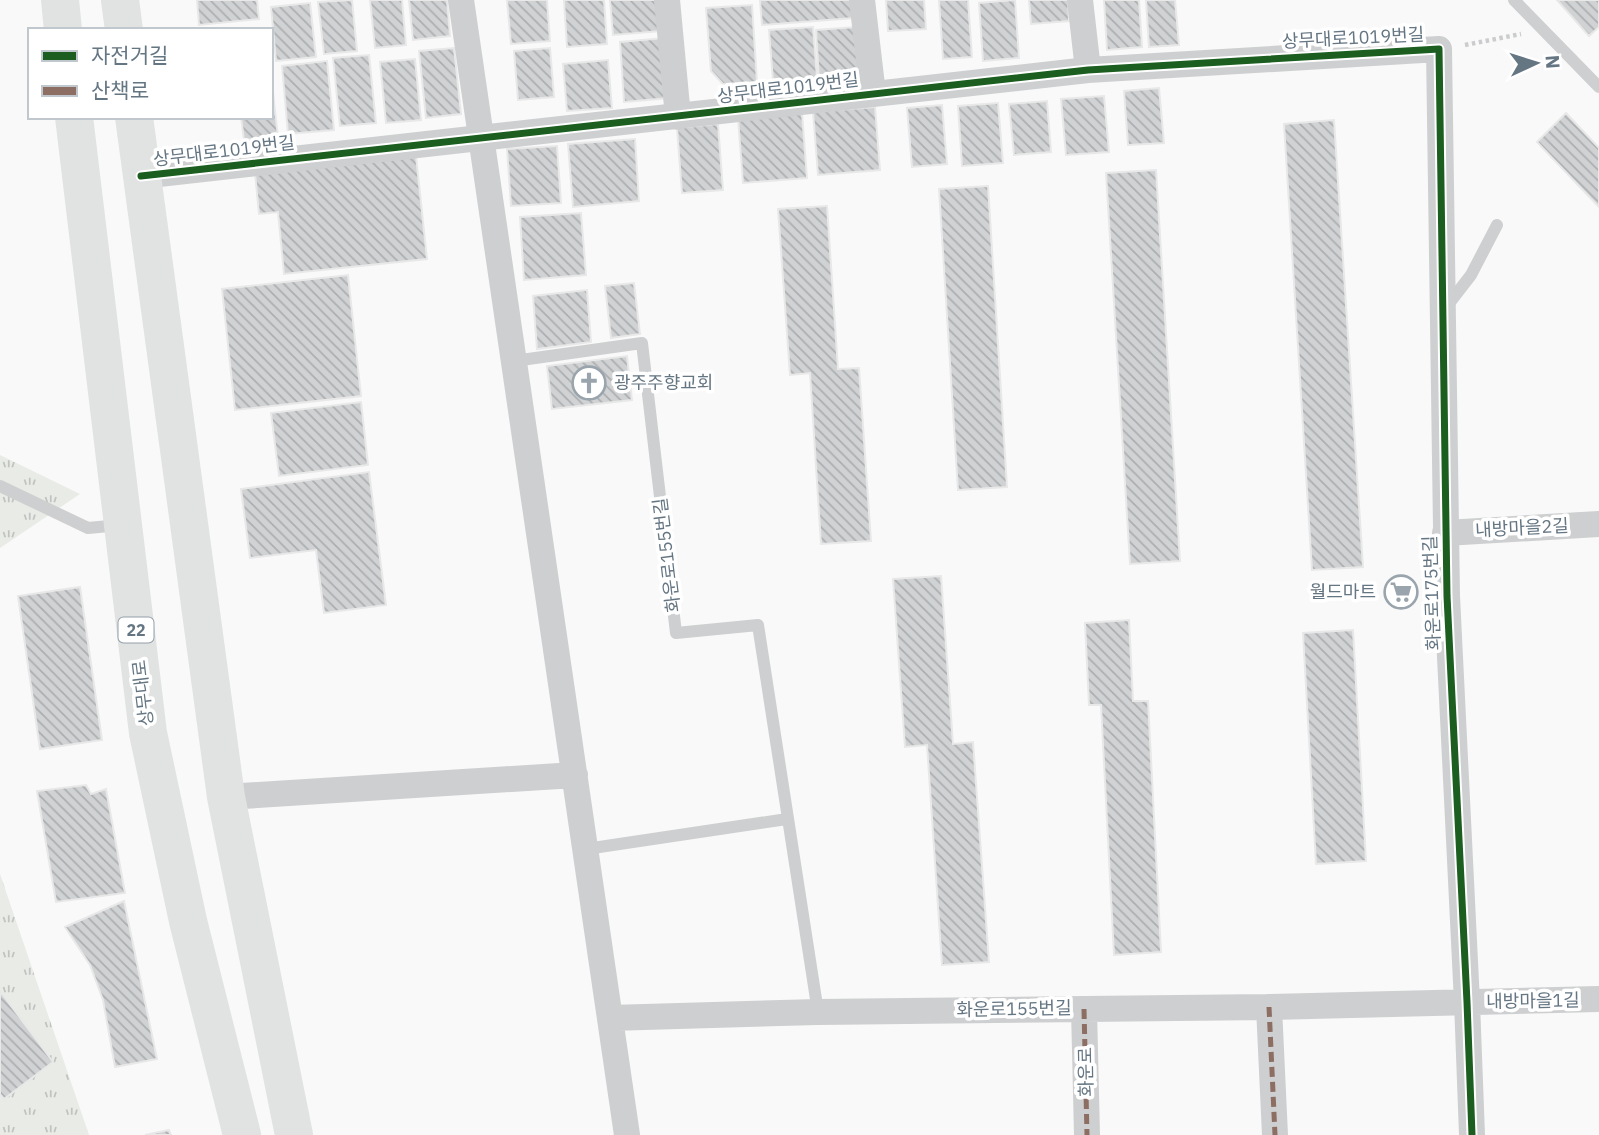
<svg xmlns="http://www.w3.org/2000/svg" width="1599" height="1135" viewBox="0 0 1599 1135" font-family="'IBM Plex Sans','Noto Sans KR',sans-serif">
  <defs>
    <pattern id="park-tufts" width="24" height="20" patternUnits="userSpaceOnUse" patternTransform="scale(1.75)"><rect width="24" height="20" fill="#e8ebe6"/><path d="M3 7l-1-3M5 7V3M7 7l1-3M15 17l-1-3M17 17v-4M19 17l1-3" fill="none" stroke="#c0c3c0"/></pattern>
    <pattern id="building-back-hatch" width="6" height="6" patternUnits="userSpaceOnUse" patternTransform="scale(1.75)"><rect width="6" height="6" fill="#d0d2d3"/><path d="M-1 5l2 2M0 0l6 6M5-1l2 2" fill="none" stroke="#acafb1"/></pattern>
  </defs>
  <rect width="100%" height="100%" fill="#f9f9f9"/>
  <!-- park -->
  <path fill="url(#park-tufts)" d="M0,455L80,494L0,548Z
    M0,874L89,1135H0Z"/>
  <!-- building -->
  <path fill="url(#building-back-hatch)" stroke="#e8e8e8" stroke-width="2" d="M197,0H257L259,19L199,25Z
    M352,0L357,51L324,54L318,2Z
    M370,0H402L406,45L375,48Z
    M409,0H447L450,36L413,40Z
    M507,0H547L550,41L511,44Z
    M564,0H604L607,44L567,47Z
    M610,0H659L661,31L613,35Z
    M760,0H852L854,18L762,25Z
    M886,0H924L926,29L888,31Z
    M939,0H968L972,57L943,59Z
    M1015,0L1019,58L983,61L979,3Z
    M1029,0H1068L1069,21L1031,24Z
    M1104,0H1139L1142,47L1107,50Z
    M1146,0H1175L1179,45L1149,47Z
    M1557,0H1599V27L1589,36Z
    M310,3L316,57L276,61L271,7Z
    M752,5L757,82L723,84L711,71L706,8Z
    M813,27L817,78L773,81L769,30Z
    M856,27L860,77L819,80L816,30Z
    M665,38L670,98L624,102L620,42Z
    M454,48L461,114L426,118L419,51Z
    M550,48L554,97L518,100L514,51Z
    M369,55L376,123L340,126L333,58Z
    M415,59L421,120L386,123L380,62Z
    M608,60L612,108L567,111L563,64Z
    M327,61L334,130L288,134L282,66Z
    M271,75L278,137L244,140L241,117H271Z
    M1159,88L1164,143L1128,145L1124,91Z
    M1104,96L1109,152L1066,155L1061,99Z
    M1047,101L1051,152L1014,155L1009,104Z
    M998,103L1003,163L962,166L958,106Z
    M942,105L947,164L912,167L907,108Z
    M875,107L880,170L818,175L813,112Z
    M802,113L807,178L743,183L738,118Z
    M1566,113L1599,148V207L1537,142Z
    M1334,120L1363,567L1312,570L1284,124Z
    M718,124L723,190L682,193L677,128Z
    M635,139L639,201L573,207L568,144Z
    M557,146L561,203L511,206L507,149Z
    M416,156L427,259L284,274L278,212L259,214L255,173Z
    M1156,170L1180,561L1130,564L1106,173Z
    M988,186L1007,487L958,490L939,189Z
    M827,206L838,369L859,368L871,541L821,544L810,373L790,375L778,209Z
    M581,213L586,275L524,280L520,217Z
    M348,275L361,396L235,410L222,289Z
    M634,283L640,334L611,338L605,286Z
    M587,290L591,342L537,349L533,296Z
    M627,356L632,400L552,409L547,366Z
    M361,402L368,465L279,476L271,413Z
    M369,472L386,605L324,613L316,550L250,558L241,489Z
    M941,576L953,744L973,742L989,962L942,965L927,745L905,747L893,579Z
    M80,587L102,740L40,749L18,596Z
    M1129,620L1133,701H1148L1161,952L1114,955L1101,705H1089L1085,623Z
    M1353,630L1366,861L1316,864L1303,633Z
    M86,785L91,794L106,789L125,893L56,902L37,791Z
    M124,901L157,1059L115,1067L103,1000L90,965L65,927Z
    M0,991L53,1062L4,1099L0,1094Z
    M169,1130L171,1135H145Z"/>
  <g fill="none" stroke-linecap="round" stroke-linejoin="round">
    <!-- path -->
    <path stroke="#cbcccd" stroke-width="4.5" stroke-dasharray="3.5 3.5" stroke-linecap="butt" d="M1465,45L1521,34"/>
    <!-- service -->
    <path stroke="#cecfd0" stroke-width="12" d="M1514,0L1599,87
      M1447,306L1471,275L1497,225
      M514,361L642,343L676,633L758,625L818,1012
      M0,486L88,528L120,525
      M586,849L787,819"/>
    <!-- minor -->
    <path stroke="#cecfd0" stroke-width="26" d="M461,0L627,1135
      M667,0L678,117
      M862,0L873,94
      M1080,0L1088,70
      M141,176L1088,70L1439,49L1447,596L1467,1002L1472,1135
      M1445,533L1599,524
      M226,797L575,775
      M1269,1007L1275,1135
      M1084,1009L1087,1135
      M610,1018L818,1012L1269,1007L1599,999"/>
    <!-- primary -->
    <path stroke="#e1e2e2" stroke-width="38" d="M60,0L63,30
      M120,0L124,30
      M74,117L148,733L188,921L242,1135
      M134,117L226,797L294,1135"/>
    <!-- quiet -->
    <path stroke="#8d6e63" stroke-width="5" stroke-dasharray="10 5" stroke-linecap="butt" d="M1269,1007L1275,1135
      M1084,1009L1087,1135"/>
    <defs>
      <path id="cycleway" d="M141,176L1088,70L1439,49L1447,596L1467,1002L1472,1135"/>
    </defs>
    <!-- cycleway casing -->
    <use href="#cycleway" stroke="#fff" stroke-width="11"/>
    <!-- cycleway -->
    <use href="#cycleway" stroke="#1b5e20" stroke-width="7"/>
  </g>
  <!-- icons -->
  <defs>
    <symbol id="church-ring" viewBox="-11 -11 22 22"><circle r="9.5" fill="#fff" stroke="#99a4ac" stroke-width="1.5"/><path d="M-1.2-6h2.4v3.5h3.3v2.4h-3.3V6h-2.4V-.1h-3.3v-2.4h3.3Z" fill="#99a4ac"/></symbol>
    <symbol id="supermarket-ring" viewBox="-11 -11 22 22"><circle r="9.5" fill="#fff" stroke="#99a4ac" stroke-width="1.5"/><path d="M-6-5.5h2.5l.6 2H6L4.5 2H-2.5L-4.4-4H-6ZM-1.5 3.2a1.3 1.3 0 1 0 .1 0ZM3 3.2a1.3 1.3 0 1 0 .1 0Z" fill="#99a4ac"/></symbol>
  </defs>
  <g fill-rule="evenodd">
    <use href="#church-ring" x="570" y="364" width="38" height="38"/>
    <use href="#supermarket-ring" x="1382" y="573" width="38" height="38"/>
  </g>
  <g text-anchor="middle" stroke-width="7" stroke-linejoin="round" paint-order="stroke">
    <!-- shield labels -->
    <rect fill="#fff" stroke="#939fa8" stroke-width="2" x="118.5" y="617.5" width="35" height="25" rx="5"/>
    <g font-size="16" font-weight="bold" fill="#657683">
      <text x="136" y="636">22</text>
    </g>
    <!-- street labels -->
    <g font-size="18" fill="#657683" stroke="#fff">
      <text transform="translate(1353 38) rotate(-3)" y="6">상무대로1019번길</text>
      <text transform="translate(788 88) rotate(-7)" y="6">상무대로1019번길</text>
      <text transform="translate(224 151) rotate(-7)" y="6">상무대로1019번길</text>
      <text transform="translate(1522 528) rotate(-3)" y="6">내방마을2길</text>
      <text transform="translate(667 555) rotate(-97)" y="6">화운로155번길</text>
      <text transform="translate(1432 593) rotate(-92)" y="6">화운로175번길</text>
      <text transform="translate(143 693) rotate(-97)" y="6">상무대로</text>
      <text transform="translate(1533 1001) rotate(-1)" y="6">내방마을1길</text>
      <text transform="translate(1014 1009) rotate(-1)" y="6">화운로155번길</text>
      <text transform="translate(1086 1072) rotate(-91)" y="6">화운로</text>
    </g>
    <!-- poi labels -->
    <g font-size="18" fill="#657683" stroke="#fff" text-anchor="start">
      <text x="614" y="389">광주주향교회</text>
      <text x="1376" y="598" text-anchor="end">월드마트</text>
    </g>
  </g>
  <!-- legend -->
  <rect x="28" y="28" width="245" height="91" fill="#ffffff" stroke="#c1c8cd" stroke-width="2"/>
  <rect x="42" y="51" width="35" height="10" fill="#1b5e20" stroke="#c1c8cd" stroke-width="2"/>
  <text x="91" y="63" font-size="21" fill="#657683">자전거길</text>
  <rect x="42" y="86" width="35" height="10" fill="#8d6e63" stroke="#c1c8cd" stroke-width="2"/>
  <text x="91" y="98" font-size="21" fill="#657683">산책로</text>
  <!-- north arrow -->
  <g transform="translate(1536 63) rotate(86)" stroke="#ffffff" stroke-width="5" paint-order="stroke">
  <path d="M0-5L12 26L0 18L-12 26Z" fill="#657683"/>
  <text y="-10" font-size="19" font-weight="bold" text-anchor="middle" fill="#657683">N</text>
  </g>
</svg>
